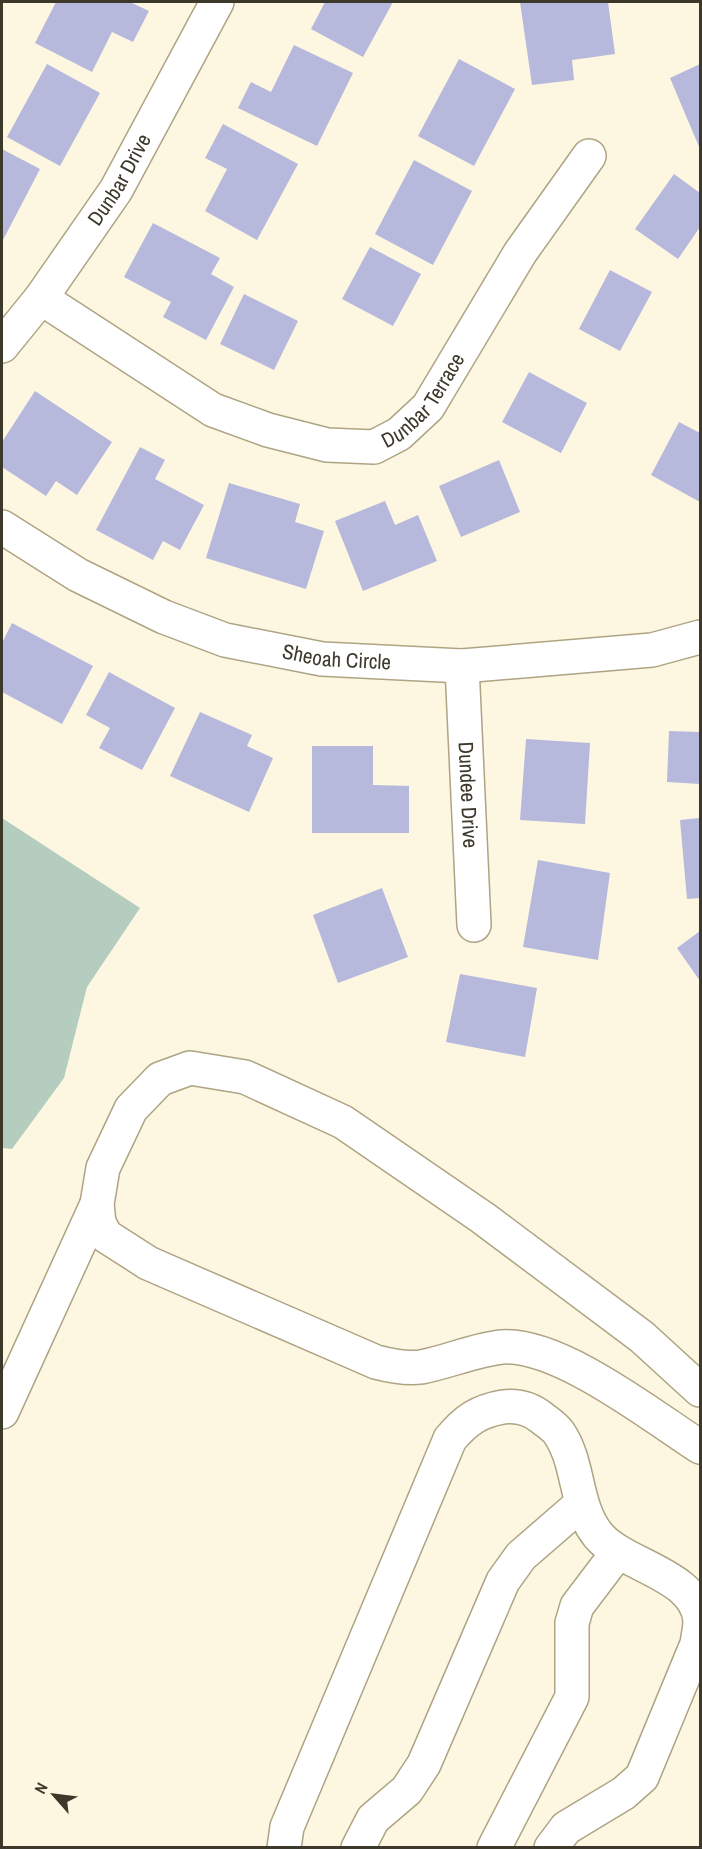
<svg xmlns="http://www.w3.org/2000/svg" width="702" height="1849" viewBox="0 0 702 1849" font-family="'Archivo Narrow',sans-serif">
  <rect width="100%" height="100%" fill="#fdf7e2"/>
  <!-- green -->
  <path fill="#b4cdbf" d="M2,818L140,908L87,987L64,1078L12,1149L2,1148Z"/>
  <!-- building -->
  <path fill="#b6b8dc" d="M56,2H130L149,11L133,42L112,32L92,72L35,43Z
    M325,2H393L363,57L311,29Z
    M520,2H608L615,54L572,60L574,80L532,85Z
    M294,45L353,73L317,146L238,108L251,82L271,92Z
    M459,59L515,89L474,166L418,136Z
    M47,64L100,93L60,166L7,137Z
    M700,64V149L670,78Z
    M223,124L298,164L257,240L205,211L227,169L205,158Z
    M2,149L40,169L2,242Z
    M414,160L472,191L433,265L375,234Z
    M674,174L700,193V227L678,259L635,229Z
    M153,223L220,258L211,274L234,287L206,340L163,317L171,302L124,277Z
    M370,247L421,274L393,326L342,299Z
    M610,270L652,292L620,351L579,329Z
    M244,294L298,321L274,370L220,344Z
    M529,372L587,403L561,453L502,422Z
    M35,391L112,442L77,495L56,481L46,496L2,467V442Z
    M679,422L700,433V502L651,475Z
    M140,447L165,460L155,479L204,505L180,550L163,541L153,560L96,530Z
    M499,460L520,512L461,537L439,486Z
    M229,483L300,504L295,522L324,531L306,589L206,558Z
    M385,501L395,525L418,515L437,561L363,591L335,521Z
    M12,623L93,666L62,724L2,692V643Z
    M109,672L175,708L142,770L99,748L110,728L86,715Z
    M200,712L252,735L247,746L273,758L249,812L170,776Z
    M669,731L700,732V784L667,782Z
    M526,739L590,743L585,824L520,820Z
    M312,746H373V785L409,786V833H312Z
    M700,818V898L687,899L680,820Z
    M538,860L610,873L598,960L523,947Z
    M382,888L408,957L338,983L313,915Z
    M700,931V981L677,948Z
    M460,974L537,988L525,1057L446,1042Z"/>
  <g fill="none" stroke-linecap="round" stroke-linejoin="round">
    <defs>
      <g id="minor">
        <path id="s1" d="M41,298L213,410L268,430L327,445L374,447L399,434L428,407L520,253L589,156"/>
        <path id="s2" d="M2,346L41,298L116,190L217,2"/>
        <path id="s3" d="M2,527L78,575L164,617L225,640L322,659L462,666L652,650L700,637"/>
        <path id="s4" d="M462,666L474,925"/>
        <path d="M700,1390L642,1337L483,1218L343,1122L245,1077L190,1068L160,1079L131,1109L103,1168L97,1204L99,1223L106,1236L148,1263L376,1362C391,1366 406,1369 421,1367C448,1362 474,1350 502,1347C559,1343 652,1416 700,1447"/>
        <path d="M2,1412L97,1204"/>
        <path d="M284,1848L287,1827L450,1439C466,1420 479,1411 503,1407C517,1405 531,1409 542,1418C547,1422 555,1427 559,1433C580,1464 574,1505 598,1535C623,1566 697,1574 700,1621C700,1628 698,1637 697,1644L642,1777L624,1793L566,1828L551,1848"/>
        <path d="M358,1848L373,1819L407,1790L424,1764L503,1581L521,1556L581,1504"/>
        <path d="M494,1848L572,1697V1623L577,1606L618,1552"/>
      </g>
    </defs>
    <!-- minor casing -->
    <use href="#minor" stroke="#aea483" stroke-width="36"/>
    <!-- minor -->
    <use href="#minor" stroke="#fff" stroke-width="33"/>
  </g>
  <g text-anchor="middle" stroke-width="6" stroke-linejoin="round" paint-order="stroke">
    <!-- street labels -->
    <g font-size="21" fill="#3c382a" stroke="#fdf7e2">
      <text dy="7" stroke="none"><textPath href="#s2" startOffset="204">Dunbar Drive</textPath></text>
      <text dy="7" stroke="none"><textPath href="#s1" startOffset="441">Dunbar Terrace</textPath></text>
      <text dy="7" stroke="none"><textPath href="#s3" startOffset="364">Sheoah Circle</textPath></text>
      <text dy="7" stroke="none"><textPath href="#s4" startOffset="129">Dundee Drive</textPath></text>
    </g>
  </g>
  <!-- border -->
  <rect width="702" height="1849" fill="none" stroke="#3c382a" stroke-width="6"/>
  <!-- north arrow -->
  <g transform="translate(54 1795) rotate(298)" stroke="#fdf7e2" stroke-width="4.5" paint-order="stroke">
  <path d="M0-4.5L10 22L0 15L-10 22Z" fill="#3c382a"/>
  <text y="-9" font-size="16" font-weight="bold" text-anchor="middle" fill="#3c382a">N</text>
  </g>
</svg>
